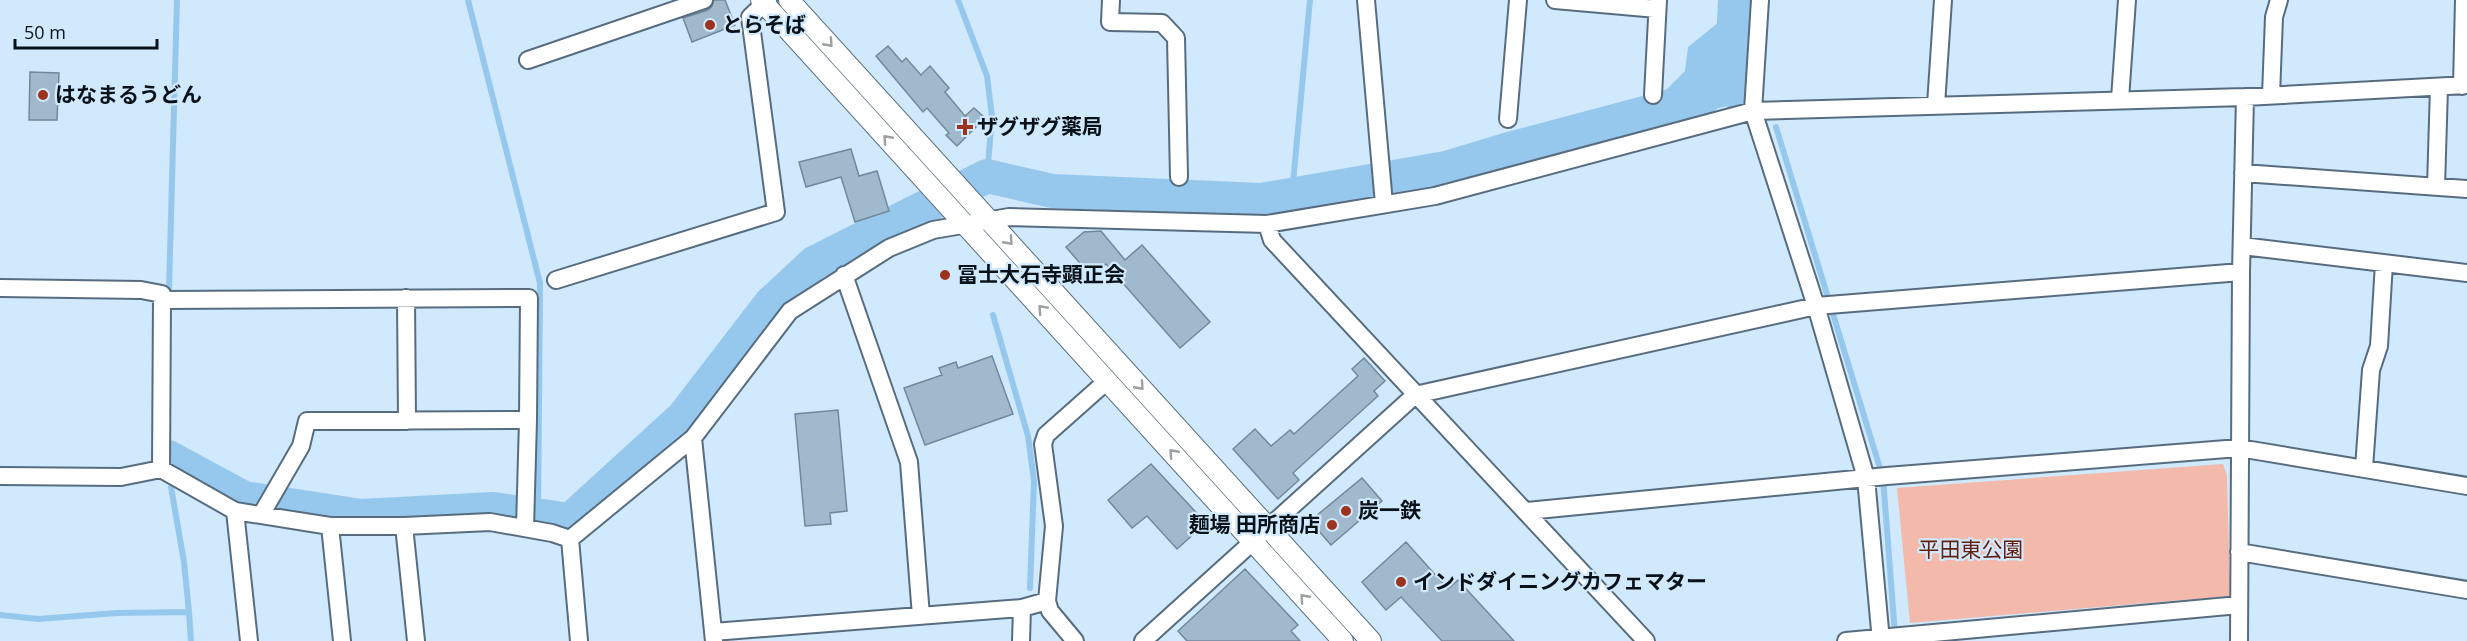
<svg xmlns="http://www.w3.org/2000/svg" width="2467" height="641" viewBox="0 0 2467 641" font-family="'Open Sans','Noto Sans JP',sans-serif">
  <rect width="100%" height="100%" fill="#d0e9fd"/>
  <!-- green -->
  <path fill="#f3b9ab" d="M2223,464L2227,475L2230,596L1910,623L1897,488Z"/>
  <!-- water -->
  <path fill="#96c8ee" d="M1733,21L1751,22L1747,90L1740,103L1664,121L1658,98L1685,71L1688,47L1719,22Z"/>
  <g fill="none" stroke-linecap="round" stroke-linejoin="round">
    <!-- stream -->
    <path stroke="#96c8ee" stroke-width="6" d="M468,0L540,283L538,515
      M958,0L987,76L992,117L987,176
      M1776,127L1883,478L1895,634
      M1292,194L1310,0
      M169,289L177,0
      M993,315L1028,436L1034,481L1030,588
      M189,612L191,641
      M0,615L38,619L117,613L189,612L184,562L171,487"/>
    <!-- river -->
    <path stroke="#96c8ee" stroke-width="34" d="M1735,0L1731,88L1743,98
      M168,457L244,498L361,516L493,509L570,520L683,417L770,304L814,263L987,176L1052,191L1261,200L1446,168L1509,149L1705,97"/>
  </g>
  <!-- building -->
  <path fill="#a0b9cc" stroke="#72899b" stroke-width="1.5" d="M714,0H725L735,25L692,42L683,18L708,10L712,6Z
    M888,46L902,62L906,58L921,75L930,66L949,88L945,92L965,116L974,108L985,118L957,146L946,135L949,133L927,108L923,112L876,56Z
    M30,72L59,73L57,120H29Z
    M851,149L859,176L877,171L889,211L855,222L841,177L806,187L799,162Z
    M1101,231L1125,260L1142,245L1210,322L1180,348L1106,264L1091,276L1066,247L1084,232Z
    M992,356L1013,414L925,445L904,388L942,375L939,368L956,362L958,368Z
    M1364,358L1385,381L1374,391L1378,396L1293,473L1299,480L1278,499L1233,449L1255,429L1271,446L1290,430L1294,434L1358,376L1352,369Z
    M838,410L847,511L830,513L831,524L805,526L795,414Z
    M1151,464L1206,523L1177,549L1147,516L1132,528L1108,500Z
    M1362,478L1382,501L1331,545L1310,521Z
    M1406,542L1448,589L1458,580L1514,641H1442L1401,597L1386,610L1362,582Z
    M1245,569L1298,625L1291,631L1300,641H1187L1178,631Z"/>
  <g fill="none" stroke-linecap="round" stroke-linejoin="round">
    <defs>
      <path id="minor" d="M1111,0L1110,22L1162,23L1176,38L1179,177
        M1366,0L1384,204
        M1555,0L1657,9
        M1760,0L1753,111L1816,306L1866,478L1881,641
        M528,60L704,0
        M2462,86L2464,0
        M1653,95L1658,0
        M2271,95L2274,17L2279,0
        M2120,99L2127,0
        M1936,105L1943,0
        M1508,119L1518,0
        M2243,173L2467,189
        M2436,187L2439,87
        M1267,224L1272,240L1646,641
        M2242,246L2467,273
        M844,275L909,462L921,616
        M556,280L776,212L750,17L768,0
        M0,288L141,290L162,294V300
        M406,298L407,421
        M693,438L714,641
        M2364,468L2371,370L2379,346L2384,263
        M161,469L162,300L529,298L528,420L525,528
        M0,476L121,477L161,469L235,511L330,526H404L490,522L552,533L570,539
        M235,511L249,641
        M1527,511L1887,476L2239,448L2467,486
        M261,515L301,446L307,421L528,420
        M330,526L342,641
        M404,526L416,641
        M570,539L693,438L790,311L889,248L933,230L1009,217L1267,224L1435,196L1753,111L2245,97L2467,85
        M570,539L579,641
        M2239,552L2467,590
        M713,632L1022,608L1047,601
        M1021,641L1022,608
        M1075,641L1050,611L1047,601L1054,526L1043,444L1046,435L1108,380
        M1143,641L1415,395L1816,306L2241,272
        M1846,641L2239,605
        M2239,641L2241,272L2245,97"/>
      <path id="tertiary" d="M761,0L1343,641
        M789,0L1371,641"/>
    </defs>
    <!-- minor casing -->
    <use href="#minor" stroke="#576d7f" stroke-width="20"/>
    <!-- tertiary casing -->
    <use href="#tertiary" stroke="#576d7f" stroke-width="22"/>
    <!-- minor -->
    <use href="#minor" stroke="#fff" stroke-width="16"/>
    <!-- tertiary -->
    <use href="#tertiary" stroke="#fff" stroke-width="20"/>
  </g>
  <!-- one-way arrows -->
  <defs><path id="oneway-chevron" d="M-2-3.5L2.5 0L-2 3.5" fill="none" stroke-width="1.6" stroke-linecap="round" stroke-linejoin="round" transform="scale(1.5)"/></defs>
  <g stroke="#9da0a3">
    <use href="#oneway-chevron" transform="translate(829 43) rotate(48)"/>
    <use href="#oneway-chevron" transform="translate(887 139) rotate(-132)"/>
    <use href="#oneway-chevron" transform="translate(1009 241) rotate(48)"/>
    <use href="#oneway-chevron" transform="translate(1042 309) rotate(-133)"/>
    <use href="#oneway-chevron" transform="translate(1140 386) rotate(48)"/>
    <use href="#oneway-chevron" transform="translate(1173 453) rotate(-132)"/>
    <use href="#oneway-chevron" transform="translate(1304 598) rotate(-132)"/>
  </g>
  <!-- markers -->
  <g fill="#9c331d" stroke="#d0e9fd" stroke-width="2">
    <circle cx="710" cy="25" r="6"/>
    <circle cx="43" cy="95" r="6"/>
    <path d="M962 118h6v6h6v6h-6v6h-6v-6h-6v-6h6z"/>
    <circle cx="945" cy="275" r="6"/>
    <circle cx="1346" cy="511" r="6"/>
    <circle cx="1332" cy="525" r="6"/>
    <circle cx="1401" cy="582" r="6"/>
  </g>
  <g text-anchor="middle" stroke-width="4.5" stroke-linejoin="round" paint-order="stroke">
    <!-- poi labels -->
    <g font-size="21" font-weight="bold" fill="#091219" stroke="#d0e9fd" text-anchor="start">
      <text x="722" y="32">とらそば</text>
      <text x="55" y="102">はなまるうどん</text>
      <text x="977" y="134">ザグザグ薬局</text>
      <text x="957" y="282">冨士大石寺顕正会</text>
      <text x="1358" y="518">炭一鉄</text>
      <text x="1320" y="532" text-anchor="end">麺場 田所商店</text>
      <text x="1413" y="589">インドダイニングカフェマター</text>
    </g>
    <!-- park labels -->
    <g font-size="21" fill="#641e0f" stroke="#d0e9fd">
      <text x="1971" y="557">平田東公園</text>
    </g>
  </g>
  <!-- scale -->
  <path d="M15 39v9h142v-9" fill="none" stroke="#091219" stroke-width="3"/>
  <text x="24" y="39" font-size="18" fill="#091219" stroke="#d0e9fd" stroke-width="4.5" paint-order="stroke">50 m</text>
</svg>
